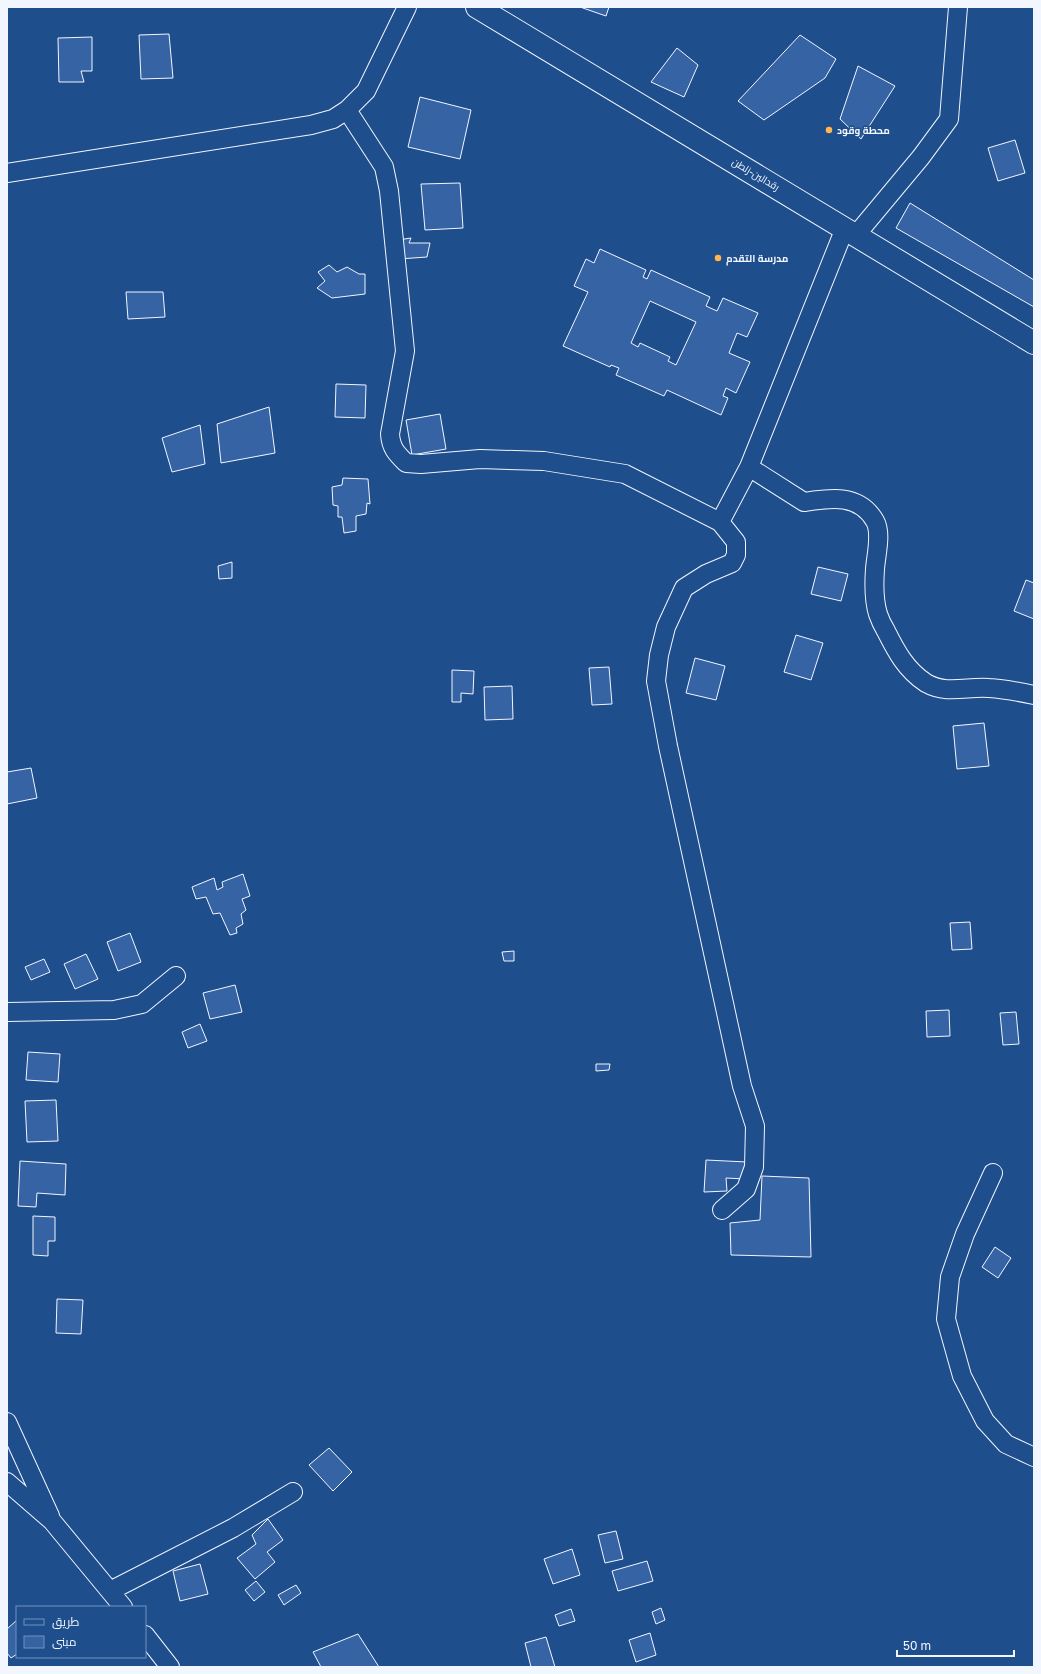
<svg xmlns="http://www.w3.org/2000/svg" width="1041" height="1674" viewBox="0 0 1041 1674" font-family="'Golos Text',Cairo,sans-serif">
  <rect width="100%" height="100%" fill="#1f4e8c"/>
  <!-- building -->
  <path fill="#3563a3" stroke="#f2f6ff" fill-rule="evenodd" d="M580,7H609L606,16Z
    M169,34L173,78L141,79L139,35Z
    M800,35L836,59L825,78L764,120L738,101Z
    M92,37V71H81L84,82H59L58,38Z
    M677,48L698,65L684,97L651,82Z
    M858,66L895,86L861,139L840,119Z
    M420,97L471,110L460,159L408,147Z
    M1015,140L1025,173L998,181L988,148Z
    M460,183L463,228L425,230L421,184Z
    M910,203L1034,280V307L896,228Z
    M411,238L409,243H430L427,257L399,259L398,240Z
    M600,249L646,270L643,277L647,279L651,270L710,297L706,306L717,311L723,298L758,313L747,337L737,333L729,353L750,362L736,393L726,388L723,396L728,398L721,415L667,390L664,396L616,375L619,368L611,365L610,367L563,346L588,292L574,286L586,259L594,263ZM650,301L696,322L676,365L668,361L670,357L640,343L638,347L631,343Z
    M329,265L337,272L347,267L359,274H365V294L332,298L317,288L325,281L318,272Z
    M126,292H163L165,317L128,319Z
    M336,384L366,385L365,418L335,417Z
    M269,407L275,453L221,463L217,424Z
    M440,414L446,449L412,455L406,420Z
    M200,425L205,464L172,472L162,438Z
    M343,478L368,479L370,504L367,503L366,514L356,516V531L344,533L342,517H338V506L333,505L332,487L342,485Z
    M232,562V578L219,579L218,566Z
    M818,567L848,574L841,601L811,594Z
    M1026,580L1034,583V619L1014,611Z
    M796,635L823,643L811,680L784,672Z
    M695,658L725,666L716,700L686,693Z
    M609,667L612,704L592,705L589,668Z
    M452,670L474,671L473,694L461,693V702H452Z
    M512,686L513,719L485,720L484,687Z
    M984,723L989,766L957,769L953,726Z
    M31,768L37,798L7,804V772Z
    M243,874L250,896L242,899L246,910L241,914L243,924L236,928L237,933L230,935L220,913L213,914L206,897L196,899L192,887L214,878L217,890L223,887L222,882Z
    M970,922L972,949L952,950L950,923Z
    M130,933L141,962L118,971L107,942Z
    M514,951V961H504L502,952Z
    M86,954L98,979L75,989L64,964Z
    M44,959L50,972L31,980L25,967Z
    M235,985L242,1012L210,1019L203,993Z
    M949,1010L950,1036L927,1037L926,1011Z
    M1016,1012L1019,1044L1003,1045L1000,1013Z
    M200,1024L207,1041L188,1048L182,1032Z
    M28,1052L60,1054L58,1082L26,1080Z
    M596,1064H610L609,1070L596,1071Z
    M56,1100L58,1141L27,1142L25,1101Z
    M706,1160L747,1162L745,1179L726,1178L727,1191L704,1192Z
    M20,1161L66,1164L65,1195L37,1193L36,1207L18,1206Z
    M762,1176L809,1178L811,1257L731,1255L730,1223L760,1220Z
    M33,1216L55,1217V1241H48V1256L33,1255Z
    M995,1247L1011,1258L998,1278L982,1267Z
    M57,1299L83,1300L81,1334L56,1333Z
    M329,1448L352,1472L333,1491L309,1465Z
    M268,1519L283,1540L267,1552L275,1562L255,1579L237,1558L256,1544L252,1535Z
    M616,1531L623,1559L605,1563L598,1535Z
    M572,1549L580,1575L553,1584L544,1559Z
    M647,1561L653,1581L618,1591L612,1571Z
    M200,1564L208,1594L180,1601L173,1571Z
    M256,1581L265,1592L254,1601L245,1590Z
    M296,1585L301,1593L284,1605L278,1595Z
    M661,1608L665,1620L656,1624L652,1612Z
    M571,1609L575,1621L559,1626L555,1615Z
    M17,1620V1654L11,1658L7,1653V1629Z
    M650,1633L656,1655L636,1662L629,1640Z
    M358,1634L379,1667H321L313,1652Z
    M546,1637L555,1667H531L525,1643Z"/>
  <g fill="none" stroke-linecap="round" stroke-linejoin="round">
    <defs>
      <path id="minor" d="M347,110L384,167L389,191L405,351L390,434C391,448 396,453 406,463L421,464L480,459L544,461L625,474L720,522L736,542V555L732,563L706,574L684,588L666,627L659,655L656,681L668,746L742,1086L755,1126L754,1167L746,1189L722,1210
        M7,173L311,125L333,119L347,110L366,91L407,7
        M856,235L921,157L949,119L958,7
        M749,467L804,502C830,498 859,493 875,521C882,533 876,555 875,569C874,583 874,601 878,614C880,620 883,626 886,631C896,651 906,670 926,683C947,695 968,686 989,688C1004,689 1020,692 1034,695
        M720,522L749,467L845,228
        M7,1012L114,1010L142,1004L176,976
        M993,1173L965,1234L950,1277L946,1319L962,1376L985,1421L1006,1444L1034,1457
        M7,1422L50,1516
        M7,1482L52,1521L123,1607
        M110,1591L233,1528L293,1492
        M145,1635L170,1667"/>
      <path id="major" d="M477,7L1034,343"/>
    </defs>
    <!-- minor casing -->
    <use href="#minor" stroke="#f2f6ff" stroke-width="20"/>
    <!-- major casing -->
    <use href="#major" stroke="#f2f6ff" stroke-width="24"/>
    <!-- minor -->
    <use href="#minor" stroke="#1f4e8c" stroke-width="18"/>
    <!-- major -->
    <use href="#major" stroke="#1f4e8c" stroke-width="22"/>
  </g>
  <!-- markers -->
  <g fill="#ffb74d" stroke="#1f4e8c" stroke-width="1.5">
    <circle cx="829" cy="130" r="4"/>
    <circle cx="718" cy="258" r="4"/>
  </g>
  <g text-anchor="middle" stroke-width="3" stroke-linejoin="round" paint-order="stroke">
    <!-- poi labels -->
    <g font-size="10" font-weight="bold" fill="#f2f6ff" stroke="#1f4e8c" text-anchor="start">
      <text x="837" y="134">محطة وقود</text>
      <text x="726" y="262">مدرسة التقدم</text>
    </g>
    <!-- street labels -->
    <g font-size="10" fill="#f2f6ff" stroke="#1f4e8c">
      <text transform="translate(756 174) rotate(31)" y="4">رقدالين-زلطن</text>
    </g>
  </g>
  <!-- border -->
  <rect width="1041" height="1674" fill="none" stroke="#f2f6ff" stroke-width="16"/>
  <!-- legend -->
  <rect x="16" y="1606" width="130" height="52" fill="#1f4e8c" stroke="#7391ba"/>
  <rect x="24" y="1619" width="20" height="6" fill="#1f4e8c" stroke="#7391ba"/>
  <text x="52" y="1626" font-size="12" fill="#f2f6ff">طريق</text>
  <rect x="24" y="1636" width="20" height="12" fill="#3563a3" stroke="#7391ba"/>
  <text x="52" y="1646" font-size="12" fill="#f2f6ff">مبنى</text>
  <!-- scale -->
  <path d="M897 1650v6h117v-6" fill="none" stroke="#f2f6ff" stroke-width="2"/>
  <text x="903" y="1650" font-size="12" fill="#f2f6ff" stroke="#1f4e8c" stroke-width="3" paint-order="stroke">50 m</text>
</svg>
